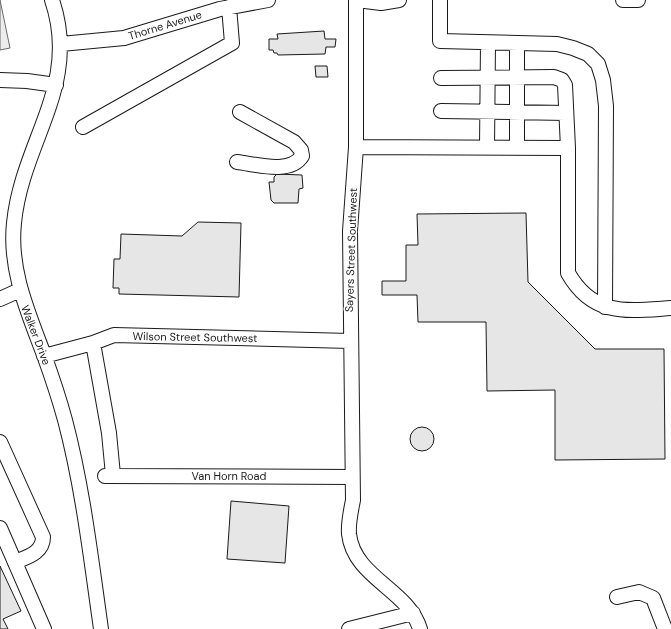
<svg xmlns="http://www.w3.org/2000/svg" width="671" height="629" viewBox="0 0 671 629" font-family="'DM Sans',sans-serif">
  <rect width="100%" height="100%" fill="#fff"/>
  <!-- built -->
  <path fill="#ededed" stroke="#6a6a6a" d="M0,0L10,48L0,50Z"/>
  <!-- building -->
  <path fill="#e6e6e6" stroke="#1a1a1a" d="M324,31L325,39H336L335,47H326L325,54L278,55L277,53H274L273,50H269V39H278L277,34Z
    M315,66H327L328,77H316Z
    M277,174L302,175L303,188L299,189L298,203H274L271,200L269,182H274V177Z
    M526,213L528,282L595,349H664L665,459L555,460V390L487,391L486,322H418L417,295H382V281H406V245H418L417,214Z
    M198,222L241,223L239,297L119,294V288H113L114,259H120L121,234L182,236Z
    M410 439a12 12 0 1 1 24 0a12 12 0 1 1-24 0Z
    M231,501L289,506L285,563L227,559Z
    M0,566L21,611L3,619L8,629H0Z"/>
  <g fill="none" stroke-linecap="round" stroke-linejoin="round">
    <defs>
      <path id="minor" d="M52,0C81,86 22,141 14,223C9,270 28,312 44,355C52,377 59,398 65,420C83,488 91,559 101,629
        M356,0V147L350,231L353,500C351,511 348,523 349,534C354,578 408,589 420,629
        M357,0L381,3L399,0
        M440,0V41L557,44L573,48L588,54L598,64L603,80L606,106L605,307
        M623,0H638
        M61,44L124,38L220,9L268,0
        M441,78L554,77L562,80L565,85L568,148
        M0,80L27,81L56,85
        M441,111L566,113
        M83,127L232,43L229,7
        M356,147L568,148V273C593,317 627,311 671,308
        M487,147L488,43
        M517,148V43
        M237,162C255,164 290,175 302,156L301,150L294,142L240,112
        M0,299L20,290
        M93,343L109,433L113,475
        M44,356L93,343L114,335L350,341
        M0,442L43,537C43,553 27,557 15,562
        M105,476L352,477
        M0,528L44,629
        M617,597L639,592L653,598L665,629
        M349,629L413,613"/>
    </defs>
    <!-- minor casing -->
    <use href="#minor" stroke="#1a1a1a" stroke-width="16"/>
    <!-- minor -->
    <use href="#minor" stroke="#fff" stroke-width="14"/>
  </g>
  <g text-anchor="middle" stroke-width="3" stroke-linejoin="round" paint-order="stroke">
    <!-- street labels -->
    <g font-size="11" fill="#1a1a1a" stroke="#fff">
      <text transform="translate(165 25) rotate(-17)" y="4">Thorne Avenue</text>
      <text transform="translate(351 250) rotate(-88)" y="4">Sayers Street Southwest</text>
      <text transform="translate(36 335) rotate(69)" y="4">Walker Drive</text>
      <text transform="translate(195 337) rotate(1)" y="4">Wilson Street Southwest</text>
      <text x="229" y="480">Van Horn Road</text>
    </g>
  </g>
</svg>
